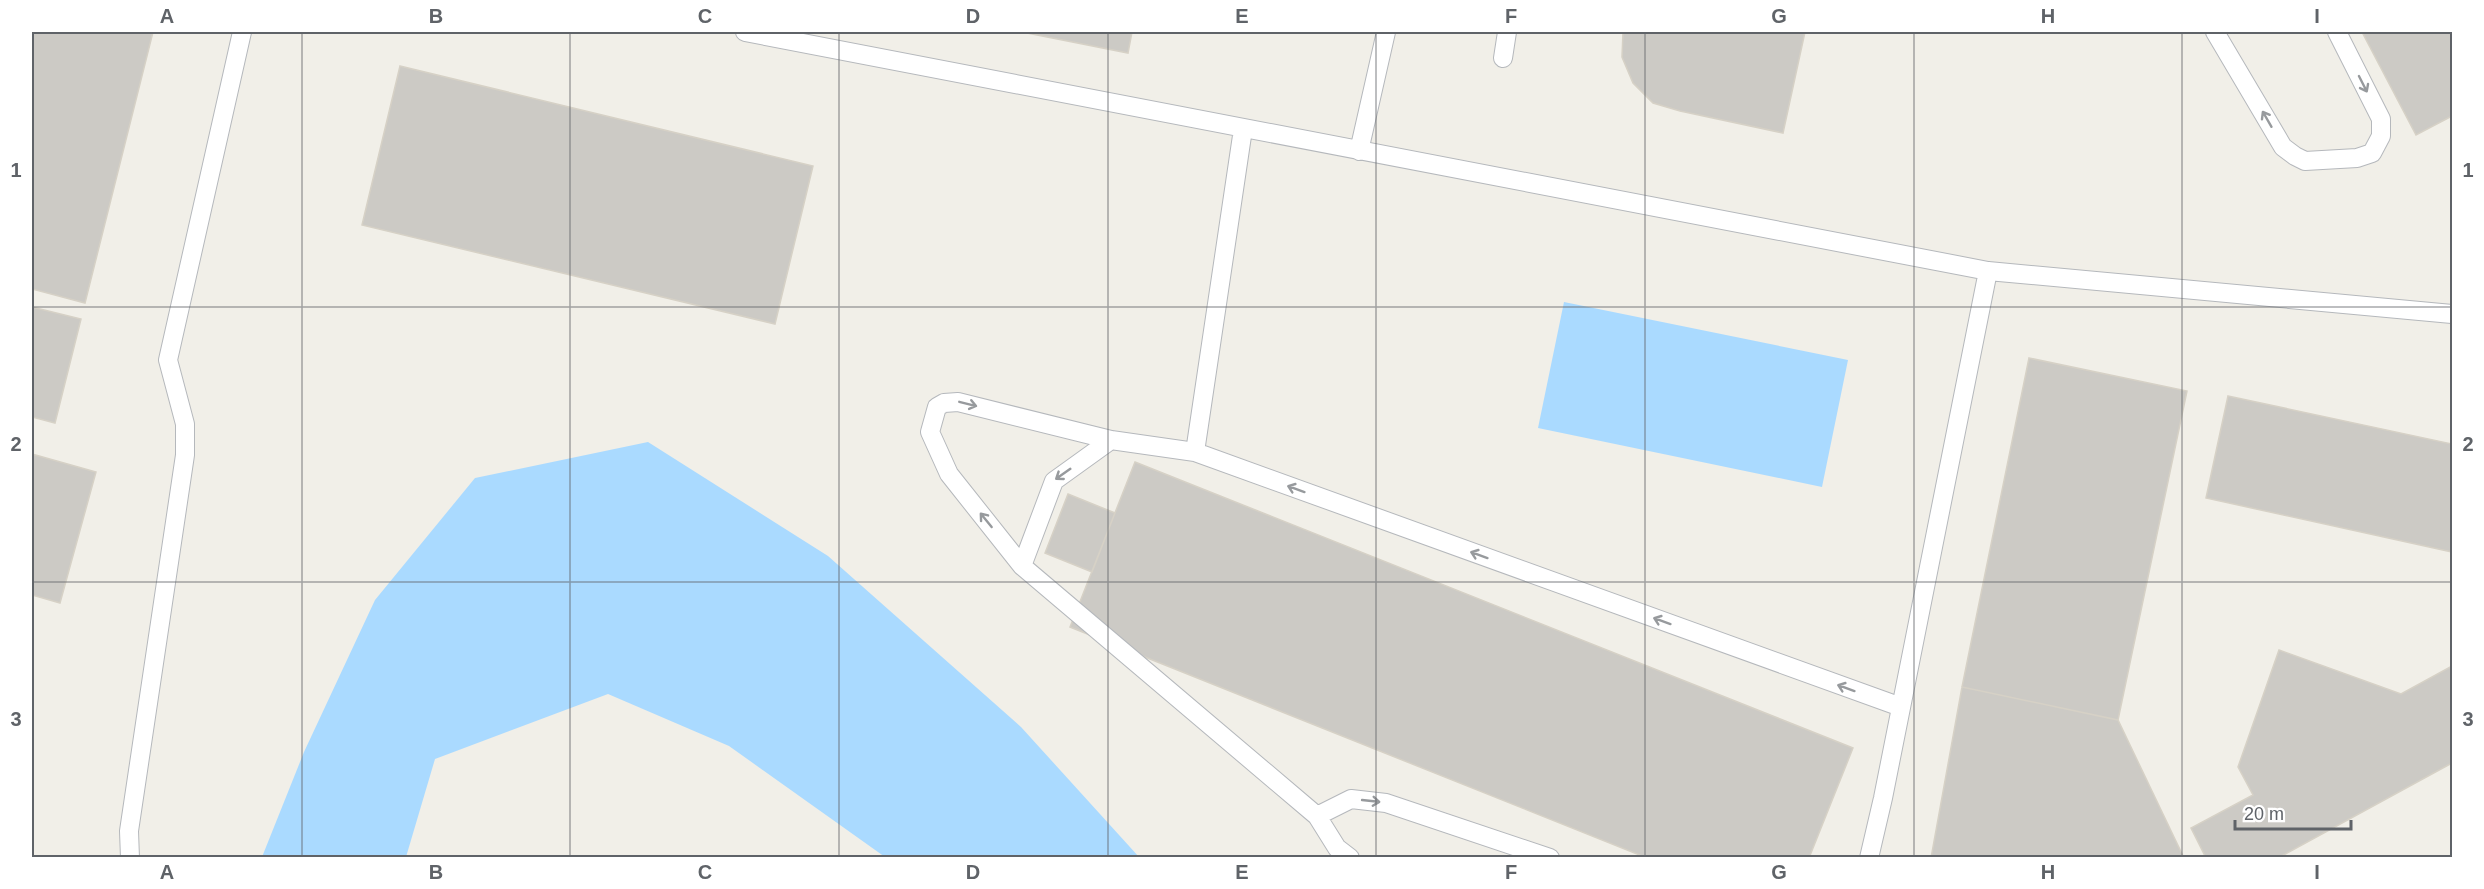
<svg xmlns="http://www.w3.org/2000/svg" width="2484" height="889" viewBox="0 0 2484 889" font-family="Helvetica,sans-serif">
  <rect width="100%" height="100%" fill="#f1efe8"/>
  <!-- water -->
  <path fill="#aadaff" d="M1564,302L1848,360L1822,487L1538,428Z
    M648,442L828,556L1021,727L1139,857H885L729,746L608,694L435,759L406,857H262L304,752L375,600L475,478Z"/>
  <!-- building -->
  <path fill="#cccac5" stroke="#d6d1c6" stroke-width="1.5" d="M32,32H153L85,303L32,289Z
    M1022,32H1132L1128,53Z
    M1623,32H1805L1783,133L1680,111L1653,103L1633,83L1622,57Z
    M2362,32H2452V116L2416,135Z
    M400,66L813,166L775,324L362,225Z
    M32,307L81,319L55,423L32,417Z
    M2029,358L2187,391L2118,720L1962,687Z
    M2228,396L2452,444V552L2206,498Z
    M32,454L96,472L60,603L32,595Z
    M1135,462L1853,748L1809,858H1647L1070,627Z
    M1068,494L1115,513L1092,572L1045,553Z
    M2279,650L2401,694L2452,666V763L2278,858H2206L2191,828L2253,795L2238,767Z
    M1962,687L2118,720L2184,858H1931Z"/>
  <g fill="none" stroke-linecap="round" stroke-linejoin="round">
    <defs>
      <path id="service" d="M745,32L1988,271L2452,314
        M2215,32L2283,147L2295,156L2305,161L2357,158L2372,153L2381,136V119L2337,32
        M1503,58L1507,32
        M1359,151L1386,32
        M1195,452L1243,129
        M1022,566L1054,481L1111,440
        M1317,816L1351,799L1386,803L1550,858
        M130,858L129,831L185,455V424L168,360L242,32
        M1350,858L1337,848L1317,816L1022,566L949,474L930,432L937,407L944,403L958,402L1111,440L1195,452L1901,707
        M1869,858L1883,798L1988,271"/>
    </defs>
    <!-- service casing -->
    <use href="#service" stroke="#b5b8bc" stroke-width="20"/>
    <!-- service -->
    <use href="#service" stroke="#fff" stroke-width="18"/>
  </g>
  <!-- one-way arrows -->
  <defs><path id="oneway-shaft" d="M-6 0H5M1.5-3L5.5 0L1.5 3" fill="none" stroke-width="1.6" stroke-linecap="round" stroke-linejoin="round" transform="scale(1.5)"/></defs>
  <g stroke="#979a9d">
    <use href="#oneway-shaft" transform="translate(2363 84) rotate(63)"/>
    <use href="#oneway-shaft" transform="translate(2267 119) rotate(-120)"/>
    <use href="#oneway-shaft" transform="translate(968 404) rotate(14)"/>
    <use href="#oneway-shaft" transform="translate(1063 474) rotate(145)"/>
    <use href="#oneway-shaft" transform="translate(1296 489) rotate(-160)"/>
    <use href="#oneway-shaft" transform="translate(986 520) rotate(-129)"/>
    <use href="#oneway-shaft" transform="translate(1479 555) rotate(-160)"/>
    <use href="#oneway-shaft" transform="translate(1662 621) rotate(-160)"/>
    <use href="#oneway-shaft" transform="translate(1846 688) rotate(-160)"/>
    <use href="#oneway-shaft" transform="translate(1371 801) rotate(6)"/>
  </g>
  <!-- grid -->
  <path fill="none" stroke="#5f6368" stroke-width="1.5" stroke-opacity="0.55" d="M302,32V858M570,32V858M839,32V858M1108,32V858M1376,32V858M1645,32V858M1914,32V858M2182,32V858M32,307H2452M32,582H2452"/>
  <!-- border -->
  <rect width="2484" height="889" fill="none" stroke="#ffffff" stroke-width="66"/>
  <!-- scale -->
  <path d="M2235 820v9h116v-9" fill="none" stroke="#5f6368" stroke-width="3"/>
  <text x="2244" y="820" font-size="18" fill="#5f6368" stroke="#ffffff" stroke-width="4.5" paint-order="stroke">20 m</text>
  <rect x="33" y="33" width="2418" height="823" fill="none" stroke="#5f6368" stroke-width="2"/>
  <g font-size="20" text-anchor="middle" font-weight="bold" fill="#5f6368">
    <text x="167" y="23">A</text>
    <text x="436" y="23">B</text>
    <text x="705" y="23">C</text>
    <text x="973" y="23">D</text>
    <text x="1242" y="23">E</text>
    <text x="1511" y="23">F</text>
    <text x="1779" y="23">G</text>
    <text x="2048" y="23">H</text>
    <text x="2317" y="23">I</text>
    <text x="16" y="177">1</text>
    <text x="2468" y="177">1</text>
    <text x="16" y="451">2</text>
    <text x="2468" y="451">2</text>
    <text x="16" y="726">3</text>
    <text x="2468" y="726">3</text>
    <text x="167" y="879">A</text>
    <text x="436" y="879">B</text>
    <text x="705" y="879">C</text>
    <text x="973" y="879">D</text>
    <text x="1242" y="879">E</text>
    <text x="1511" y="879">F</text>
    <text x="1779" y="879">G</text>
    <text x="2048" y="879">H</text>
    <text x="2317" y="879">I</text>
  </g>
</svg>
